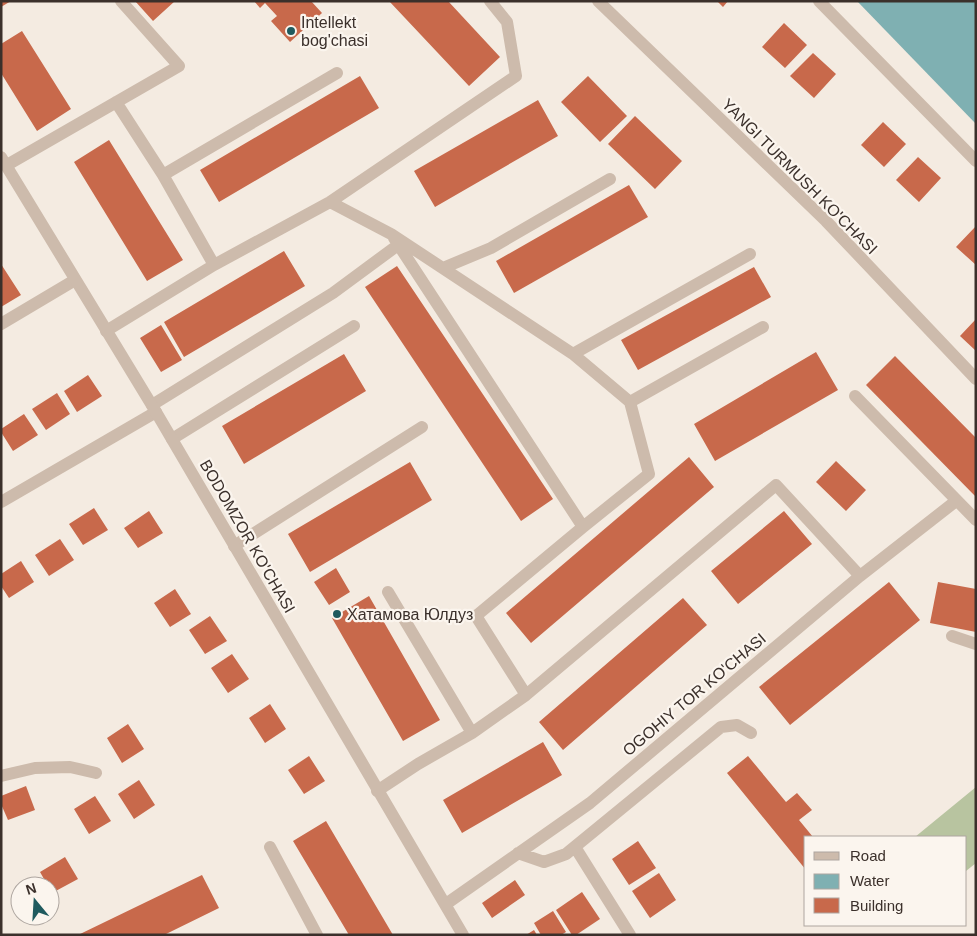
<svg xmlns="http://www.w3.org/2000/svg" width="977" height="936" viewBox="0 0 977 936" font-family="Helvetica,sans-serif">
  <rect width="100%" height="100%" fill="#f4ebe1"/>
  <!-- green -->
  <path fill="#b8c4a0" d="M976,787V863L966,871V837H915Z"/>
  <!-- water -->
  <path fill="#7fb0b2" d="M857,1H976V124Z"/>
  <!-- building -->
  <path fill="#c8694b" d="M1,1H11L1,7Z
    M135,1H175L153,21Z
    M254,1H311L322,13L290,42L271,21L277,16L265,3L260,8Z
    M389,1H448L500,57L469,86Z
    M717,1H728L723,7Z
    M784,23L807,45L785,68L762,47Z
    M22,31L71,109L37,131L1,73V44Z
    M813,53L836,74L814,98L790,76Z
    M360,76L379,108L219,202L200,170Z
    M588,76L627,116L600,142L561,102Z
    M538,100L558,136L435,207L414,171Z
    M635,116L682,161L655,189L608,144Z
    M883,122L906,144L884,167L861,145Z
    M109,140L183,260L147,281L74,162Z
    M918,157L941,178L919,202L896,180Z
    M629,185L648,217L514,293L496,261Z
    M976,226V265L956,247Z
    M284,251L305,286L184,357L164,322Z
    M1,264L21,295L1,307Z
    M397,266L553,499L521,521L365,287Z
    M754,267L771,297L638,370L621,340Z
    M976,319V351L960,336Z
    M161,325L182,360L161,372L140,338Z
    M816,352L838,390L715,461L694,424Z
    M344,354L366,391L244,464L222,426Z
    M895,356L976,438V497L866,385Z
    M88,375L102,396L77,412L64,391Z
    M57,393L70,414L46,430L32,409Z
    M24,414L38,435L13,451L1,432V429Z
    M689,457L714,487L531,643L506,613Z
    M836,461L866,490L846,511L816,482Z
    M410,462L432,500L310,572L288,534Z
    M94,508L108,530L83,545L69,524Z
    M149,511L163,533L138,548L124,528Z
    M784,511L812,544L738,604L711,571Z
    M60,539L74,560L49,576L35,555Z
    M21,561L34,582L9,598L1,586V574Z
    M336,568L350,592L329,605L314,582Z
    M889,582L920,620L790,725L759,687Z
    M938,582L976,589V632L930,623Z
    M175,589L191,614L170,627L154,603Z
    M369,596L440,720L403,741L332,618Z
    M683,598L707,625L563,750L539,722Z
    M210,616L227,641L205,654L189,630Z
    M232,654L249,679L228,693L211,668Z
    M270,704L286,729L265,743L249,718Z
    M128,724L144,749L122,763L107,738Z
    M543,742L562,775L462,833L443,800Z
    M309,756L325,781L304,794L288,770Z
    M748,756L786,802L797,793L812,810L799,820L813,837H806V870L727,773Z
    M139,780L155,805L134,819L118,794Z
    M26,786L35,810L8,820L1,804V796Z
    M95,796L111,821L89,834L74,809Z
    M326,821L393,935H349L293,841Z
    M638,841L656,868L629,885L612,859Z
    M65,857L78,879L52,893L50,886H48L40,872Z
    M659,873L676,900L650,918L632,891Z
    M202,875L219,908L164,935H78Z
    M515,880L525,895L492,918L482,903Z
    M582,892L600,919L576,935H572L556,910Z
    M553,911L566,932L561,935H541L534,923Z
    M534,930L537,935H526Z"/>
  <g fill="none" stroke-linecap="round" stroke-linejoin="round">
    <!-- minor -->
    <path stroke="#cdbbac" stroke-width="12" d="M598,1L826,221L976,379
      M819,1L976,161
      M116,102L163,175L214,265
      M7,165L179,66L121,1
      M163,175L337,73
      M330,202L391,234L573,354L630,402L649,474L583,527L476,616L526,695L472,733L418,764L377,791
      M394,238L583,527
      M443,268L491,248L610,179
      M1,324L75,280
      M106,331L214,265L330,202L516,76L507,22L490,1
      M573,354L750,254
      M855,396L976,520
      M630,402L763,327
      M152,405L333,293L398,245
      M172,439L354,326
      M1,502L156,412
      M234,546L422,427
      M388,592L472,733
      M952,636L976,644
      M526,695L776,485L860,576
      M1,776L35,768L70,767L96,773
      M270,847L317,935
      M575,847L630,935
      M518,853L544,862L566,854L721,727L737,725L751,733
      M446,904L590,803L860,576L956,501"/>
    <!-- tertiary -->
    <path stroke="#cdbbac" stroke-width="12" d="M1,157L156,412L463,935"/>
  </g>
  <!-- markers -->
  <g fill="#1f5a5e" stroke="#fbf5ee" stroke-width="2">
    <circle cx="291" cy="31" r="5"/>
    <circle cx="337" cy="614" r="5"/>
  </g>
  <g text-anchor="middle" stroke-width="4.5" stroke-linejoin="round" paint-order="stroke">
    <!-- poi labels -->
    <g font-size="16" fill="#3b302b" stroke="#fbf5ee" text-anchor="start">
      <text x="301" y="28">Intellekt<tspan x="301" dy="18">bog'chasi</tspan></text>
      <text x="347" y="620">Хатамова Юлдуз</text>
    </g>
    <!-- street labels -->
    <g font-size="16" fill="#3b302b" stroke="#fbf5ee">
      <text transform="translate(800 176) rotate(45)" y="6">YANGI TURMUSH KO'CHASI</text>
      <text transform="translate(248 536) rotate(60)" y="6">BODOMZOR KO'CHASI</text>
      <text transform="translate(694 694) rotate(-40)" y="6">OGOHIY TOR KO'CHASI</text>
    </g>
  </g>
  <!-- border -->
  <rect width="977" height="936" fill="none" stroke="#3b302b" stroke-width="5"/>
  <!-- legend -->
  <rect x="804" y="836" width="162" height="90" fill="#fbf5ee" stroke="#aea6a0"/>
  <rect x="814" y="852" width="25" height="8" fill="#cdbbac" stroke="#aea6a0"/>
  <text x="850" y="861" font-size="15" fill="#3b302b">Road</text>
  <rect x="814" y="874" width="25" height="15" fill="#7fb0b2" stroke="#aea6a0"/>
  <text x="850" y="886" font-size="15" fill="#3b302b">Water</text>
  <rect x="814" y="898" width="25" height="15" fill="#c8694b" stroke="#aea6a0"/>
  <text x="850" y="911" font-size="15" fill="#3b302b">Building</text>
  <!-- north arrow -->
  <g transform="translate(35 901) rotate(342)"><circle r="24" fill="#fbf5ee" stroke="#aea6a0"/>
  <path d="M0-4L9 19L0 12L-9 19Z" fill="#1f5a5e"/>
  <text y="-8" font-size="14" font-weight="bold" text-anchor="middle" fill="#3b302b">N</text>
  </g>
</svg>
